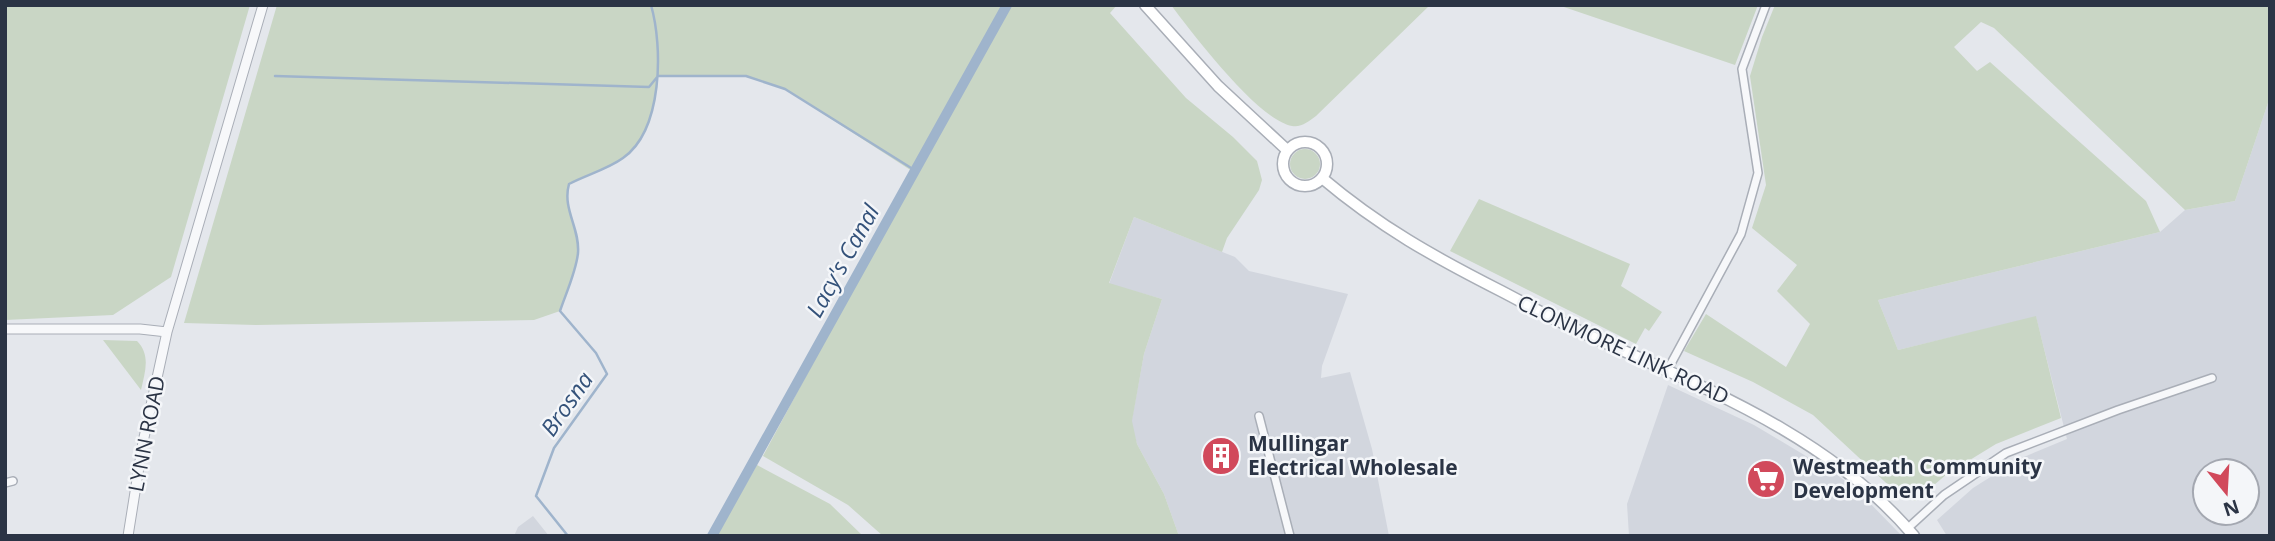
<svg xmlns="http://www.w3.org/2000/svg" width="2275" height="541" viewBox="0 0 2275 541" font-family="'Open Sans',sans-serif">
  <rect width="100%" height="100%" fill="#e4e7ec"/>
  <!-- built -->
  <path fill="#d2d6de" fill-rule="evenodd" d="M2270,97V536H1947L1937,520L1973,488L2019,459L2067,439L2036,317L1898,350L1878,300L2160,232L2185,210L2235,201ZM2205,471H2247V513H2205Z
    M1134,217L1235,257L1249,271L1348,294L1322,366L1321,378L1350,372L1372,449L1389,536H1179L1164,494L1137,444L1131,424L1144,354L1162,299L1109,284Z
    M1668,385L1754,425L1836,474L1858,491L1902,536H1629L1627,504Z
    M533,516L549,536H514L518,527Z"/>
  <!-- green -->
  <path fill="#c9d6c5" d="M5,5H250L171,277L113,315L5,320Z
    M277,5H1117L1110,13L1186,98L1233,137L1257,161L1262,180L1259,190L1227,238L1222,252L1134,217L1109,283L1162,299L1144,354L1132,421L1137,444L1164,494L1179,536H883L848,505L763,456L915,173L785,89L746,76H658C655,104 648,138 625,157C611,168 585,176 569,184C562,209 580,228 578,253C576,272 566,293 560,311L534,320L256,325L184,323Z
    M1171,5H1430L1316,116C1309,121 1301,128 1292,126C1259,121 1192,33 1171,5Z
    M1558,5H1758L1735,65Z
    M1775,5H2270V97L2235,201L2185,210L1994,28L1981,22L1954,47L1977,71L1990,62L2146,201L2160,232L1878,300L1898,350L2036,316L2061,418L1996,444L1947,474L1915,501L1898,494L1813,415L1753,382L1684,351L1706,314L1786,367L1810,324L1777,291L1797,265L1752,228L1766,185L1750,76L1762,37Z
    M1290 164a15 15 0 1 1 30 0a15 15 0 1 1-30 0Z
    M1479,199L1630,264L1621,286L1662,312L1649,331L1645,328L1636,344L1450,251Z
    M103,340L137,341C151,355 145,372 141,390Z
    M757,465L830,504L863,536H716Z"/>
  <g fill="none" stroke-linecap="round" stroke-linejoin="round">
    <!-- stream -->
    <path stroke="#9fb4cc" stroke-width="2.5" d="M275,76L649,87L658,76H746L785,89L916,171
      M568,536L536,496L554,448L607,374L596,353L560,311C566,293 576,272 578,253C580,228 562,209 569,184C586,175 608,169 623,158C663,130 663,47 651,5"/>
    <!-- canal -->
    <path stroke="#9fb4cc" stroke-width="10" d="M712,536L1007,5"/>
    <defs>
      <path id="minor" d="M1667,371L1741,234L1758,173L1742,69L1766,5
        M1259,416L1290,536
        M5,483L13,481
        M1908,528L1944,495L2006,453L2118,410L2212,378"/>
      <path id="tertiary" d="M5,329H140L167,332
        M128,536L143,442L167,332L263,5"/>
      <path id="secondary" d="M1145,5L1218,86L1287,150
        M1283 164a22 22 0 1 1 44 0a22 22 0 1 1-44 0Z
        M1322,178C1380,227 1434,257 1501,291C1528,305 1554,320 1582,332C1699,386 1828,434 1914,536"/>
    </defs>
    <!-- minor casing -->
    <use href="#minor" stroke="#a9aeb7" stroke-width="10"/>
    <!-- tertiary casing -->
    <use href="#tertiary" stroke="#a9aeb7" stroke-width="11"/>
    <!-- secondary casing -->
    <use href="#secondary" stroke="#a9aeb7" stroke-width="13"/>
    <!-- minor -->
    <use href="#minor" stroke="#f7f8fa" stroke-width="7"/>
    <!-- tertiary -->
    <use href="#tertiary" stroke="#f7f8fa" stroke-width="9"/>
    <!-- secondary -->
    <use href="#secondary" stroke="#fff" stroke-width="10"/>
  </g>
  <!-- icons -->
  <defs>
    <symbol id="building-disc" viewBox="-11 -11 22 22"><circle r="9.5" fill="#d1495b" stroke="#f4f6f9"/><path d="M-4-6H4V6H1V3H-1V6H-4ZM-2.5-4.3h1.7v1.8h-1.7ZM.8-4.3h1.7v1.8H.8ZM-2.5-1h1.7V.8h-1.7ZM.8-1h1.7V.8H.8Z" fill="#fff"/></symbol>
    <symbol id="supermarket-disc" viewBox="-11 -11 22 22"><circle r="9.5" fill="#d1495b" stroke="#f4f6f9"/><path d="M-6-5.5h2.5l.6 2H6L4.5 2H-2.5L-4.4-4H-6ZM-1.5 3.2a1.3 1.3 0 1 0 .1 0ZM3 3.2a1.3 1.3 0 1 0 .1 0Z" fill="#fff"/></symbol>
  </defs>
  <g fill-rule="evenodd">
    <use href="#building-disc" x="1199" y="434" width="44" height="44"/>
    <use href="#supermarket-disc" x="1744" y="457" width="44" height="44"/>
  </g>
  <g text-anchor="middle" stroke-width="5" stroke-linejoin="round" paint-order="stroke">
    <!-- street labels -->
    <g font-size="21" fill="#2b3445" stroke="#f4f6f9">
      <text transform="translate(1623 350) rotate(25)" y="7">CLONMORE LINK ROAD</text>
      <text transform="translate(147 434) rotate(-79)" y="7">LYNN ROAD</text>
    </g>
    <!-- poi labels -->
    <g font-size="21" font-weight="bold" fill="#2b3445" stroke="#f4f6f9" text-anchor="start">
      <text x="1248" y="451">Mullingar<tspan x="1248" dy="24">Electrical Wholesale</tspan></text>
      <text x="1793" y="474">Westmeath Community<tspan x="1793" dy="24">Development</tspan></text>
    </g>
    <!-- water labels -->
    <g font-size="23" font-style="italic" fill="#34527a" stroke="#f4f6f9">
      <text transform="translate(843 261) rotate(-61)" y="8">Lacy's Canal</text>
      <text transform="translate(567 404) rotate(-55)" y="8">Brosna</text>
    </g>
  </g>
  <!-- border -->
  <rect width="2275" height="541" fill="none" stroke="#2b3445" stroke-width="14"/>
  <!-- north arrow -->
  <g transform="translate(2226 492) rotate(162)"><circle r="33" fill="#f4f6f9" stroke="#a4a8b1" stroke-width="2"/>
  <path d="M0-5L12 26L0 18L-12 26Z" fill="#d1495b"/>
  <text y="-10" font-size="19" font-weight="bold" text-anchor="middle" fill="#2b3445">N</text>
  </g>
</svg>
